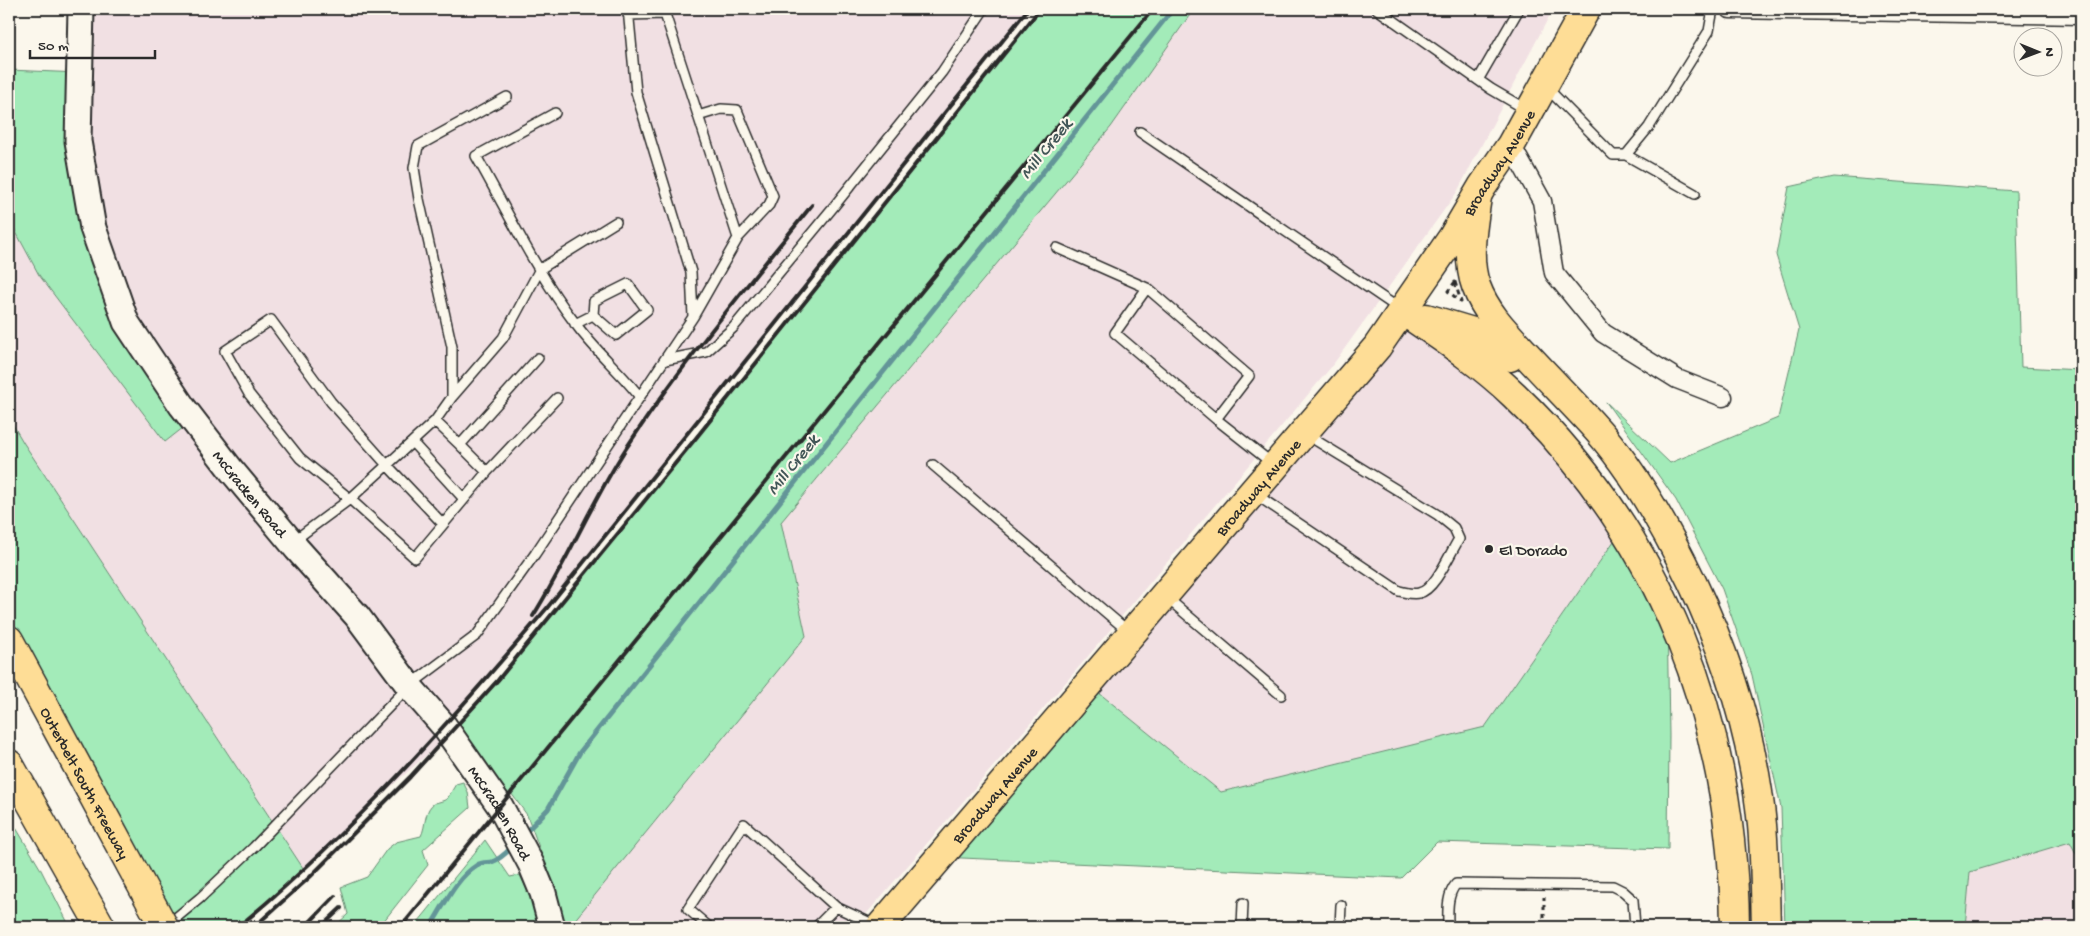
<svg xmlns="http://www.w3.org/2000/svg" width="2090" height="936" viewBox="0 0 2090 936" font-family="'Gochi Hand',sans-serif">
  <rect width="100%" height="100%" fill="#fbf7ec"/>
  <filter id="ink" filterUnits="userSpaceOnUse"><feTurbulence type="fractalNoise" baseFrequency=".02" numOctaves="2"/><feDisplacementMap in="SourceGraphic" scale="10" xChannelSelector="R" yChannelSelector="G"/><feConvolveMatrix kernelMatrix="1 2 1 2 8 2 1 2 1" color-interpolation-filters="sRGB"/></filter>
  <g filter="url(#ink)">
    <!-- built -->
    <path fill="#f1e0e3" d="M81,9H1028L547,608L444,726L450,734L357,817L303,868L23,442L9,418V219L39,275L182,406L93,228Z
      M1194,9H1553L1457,192L1332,366L1084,661L855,927H569L806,636L781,522L1111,127Z
      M1403,311L1461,352L1623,528L1485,727L1221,792L1088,684Z
      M2070,842L2081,863V927H1965L1970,872Z"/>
    <!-- green -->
    <path fill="#a3ebb9" stroke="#678b72" d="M1040,9H1194L1111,127L781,522L806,636L569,927H566L553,885L527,815L511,793L500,806L450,734L549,618Z
      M9,70L80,73L78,141L126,322L193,420L165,442L39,275L9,219Z
      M1834,177L2016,191L2021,367L2081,370V863L2070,842L1970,872L1965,927H1785L1781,808L1752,675L1722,589L1676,500L1606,402L1670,463L1778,418L1799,330L1776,255L1789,187Z
      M9,418L23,442L303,868L238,927H163L9,640Z
      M1623,528L1667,610L1669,735L1668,849L1437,842L1401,878L940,857L1088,684L1221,792L1485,727Z
      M463,782L468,792L470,808L423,850L428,865L379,927H334L348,914L341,887L367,877L387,849L396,842L421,836C426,827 424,808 435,803C439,802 443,801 447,799L456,784Z
      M9,816L40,868L70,927H16L9,919Z
      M485,840L510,877L520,875L530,896L539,927H414Z"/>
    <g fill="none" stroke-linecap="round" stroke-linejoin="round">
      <!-- stream -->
      <path stroke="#649598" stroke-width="5" d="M523,835L548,809L580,752L1173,9
        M430,927C444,906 455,879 477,865C482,862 487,863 492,862C501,859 508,851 514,845"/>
      <defs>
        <path id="lane" d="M1377,9L1491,89L1527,110
          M628,15L665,14L738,238L693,317
          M1478,80L1519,9
          M1547,88L1613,155H1626L1649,127L1709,31L1713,9
          M555,113L476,156C508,212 536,272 575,323C594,350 620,371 640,397
          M698,116L721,109L737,110L773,196L769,205L738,238
          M1140,132L1401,310
          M1626,155L1695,194
          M1057,248L1147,288L1249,376L1216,419L1273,464
          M1147,288L1115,333L1216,419
          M575,324L593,315L616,335L647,310L628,284L594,301L593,315
          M665,360L706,352L733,328L835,205L942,72L984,9
          M452,397L503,338L540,269L616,222
          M435,421L460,445
          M412,442L464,499
          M933,465L1129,632
          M487,472L460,445L538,358
          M1255,494L1399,591C1405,592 1412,595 1419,593C1435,590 1450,553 1459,539L1454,528L1438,515L1307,435
          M443,524L387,465L331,402L271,320L225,351L249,394L300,458L350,499L415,558L487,472L557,398
          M292,542L350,499L435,421L452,397V347L419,199L414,168L418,146L507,97
          M1166,597L1281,695
          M166,926L200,898L254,847L409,686L477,635L535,554L693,317L691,272L636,92L628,9
          M709,927L688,909L744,824L836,907L877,926
          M816,927L836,907
          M1242,927L1243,903
          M1340,927L1341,905
          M1448,927C1448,913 1446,896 1456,884L1613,886L1623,891L1633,900L1635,927"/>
        <path id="street" d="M1730,9L2081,15
          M1511,145L1542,201L1554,273L1603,333L1677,379L1723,397"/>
        <g id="secondary">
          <path id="s1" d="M81,9L78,141L93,228L126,322L182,406L232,471L297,549L357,616L409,686L444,726L500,806L531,864L543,893L552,927"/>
        </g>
        <g id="primary">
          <path id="s2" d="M880,927L1377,347L1452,238L1482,187L1511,145L1586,9"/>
        </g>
        <g id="highway">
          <path d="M1477,197C1473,225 1466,259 1476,286C1486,313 1505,332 1524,352C1546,376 1569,399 1591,423C1631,466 1667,530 1692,582C1728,658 1754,741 1762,825C1765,859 1765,893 1766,927"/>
          <path d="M1403,311C1441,337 1481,363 1514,395C1664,539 1733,722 1735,927"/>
          <path d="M1426,318L1483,335L1510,357"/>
          <path id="s3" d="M9,640L136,875"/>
          <path d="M9,764L101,927"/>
        </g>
      </defs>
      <!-- lane casing -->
      <use href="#lane" stroke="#2b2b2b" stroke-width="12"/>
      <!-- street casing -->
      <use href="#street" stroke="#2b2b2b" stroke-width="21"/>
      <!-- secondary casing -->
      <use href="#secondary" stroke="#2b2b2b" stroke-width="29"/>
      <!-- primary casing -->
      <use href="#primary" stroke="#2b2b2b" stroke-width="31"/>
      <!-- highway casing -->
      <use href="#highway" stroke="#2b2b2b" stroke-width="31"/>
      <!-- path -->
      <path stroke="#2b2b2b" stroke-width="3" stroke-dasharray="5 4" stroke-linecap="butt" d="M1455,282L1461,302L1448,291Z
        M1544,927V897"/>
      <!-- lane -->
      <use href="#lane" stroke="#fbf7ec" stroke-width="9"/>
      <!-- street -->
      <use href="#street" stroke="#fbf7ec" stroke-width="18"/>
      <!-- secondary -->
      <use href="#secondary" stroke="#fbf7ec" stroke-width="25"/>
      <!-- primary -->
      <use href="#primary" stroke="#fedd96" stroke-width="28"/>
      <!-- highway -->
      <use href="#highway" stroke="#fedd96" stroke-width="28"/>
      <!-- rail -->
      <path stroke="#2b2b2b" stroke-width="4" d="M533,616C567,562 591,503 625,450C681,364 748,285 812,205
        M238,927C352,833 451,720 547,608L1028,9
        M254,927L310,877L410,777L498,680L696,438L1040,9
        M305,927L335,896
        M321,927L341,908
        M401,927L1153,9"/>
      <defs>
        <path id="highway-bridge" d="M136,875L164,927"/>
      </defs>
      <!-- highway-bridge casing -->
      <use href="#highway-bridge" stroke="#2b2b2b" stroke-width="31" stroke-linecap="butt"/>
      <!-- highway-bridge -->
      <use href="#highway-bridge" stroke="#fedd96" stroke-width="28"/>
    </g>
  </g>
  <!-- markers -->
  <circle fill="#2b2b2b" stroke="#fbf7ec" stroke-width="2" cx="1489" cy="549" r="5"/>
  <g text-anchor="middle" stroke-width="4.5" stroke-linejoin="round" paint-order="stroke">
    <!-- street labels -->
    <g font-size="16" fill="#2b2b2b" stroke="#fbf7ec">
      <text dy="6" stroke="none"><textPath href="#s2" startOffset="985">Broadway Avenue</textPath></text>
      <text dy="6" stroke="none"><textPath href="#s2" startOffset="580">Broadway Avenue</textPath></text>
      <text dy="6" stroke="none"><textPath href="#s1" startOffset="532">McCracken Road</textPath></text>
      <text dy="6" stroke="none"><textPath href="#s3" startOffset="162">Outerbelt South Freeway</textPath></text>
      <text dy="6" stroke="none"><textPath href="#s2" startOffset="175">Broadway Avenue</textPath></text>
      <text dy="6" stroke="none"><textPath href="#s1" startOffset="938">McCracken Road</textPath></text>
    </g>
    <!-- poi labels -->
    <g font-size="16" fill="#2b2b2b" stroke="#fbf7ec" text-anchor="start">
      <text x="1499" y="555">El Dorado</text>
    </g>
    <!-- water labels -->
    <g font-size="18" font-style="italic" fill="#435758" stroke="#fbf7ec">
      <text transform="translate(1045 148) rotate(-51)" y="6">Mill Creek</text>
      <text transform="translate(792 464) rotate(-51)" y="6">Mill Creek</text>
    </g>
  </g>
  <!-- margin -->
  <rect width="2090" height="936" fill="none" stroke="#fbf7ec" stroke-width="30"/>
  <rect x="15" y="15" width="2060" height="906" fill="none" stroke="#2b2b2b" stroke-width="2" filter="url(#ink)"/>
  <!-- north arrow -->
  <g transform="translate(2038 52) rotate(91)"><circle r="24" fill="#fbf7ec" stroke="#a8a59f"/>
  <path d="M0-4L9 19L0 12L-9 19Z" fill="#2b2b2b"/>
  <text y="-8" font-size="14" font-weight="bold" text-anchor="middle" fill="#2b2b2b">N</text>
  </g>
  <!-- scale -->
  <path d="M30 50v8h125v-8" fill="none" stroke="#2b2b2b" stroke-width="2.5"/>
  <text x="38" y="50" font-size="15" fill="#2b2b2b" stroke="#fbf7ec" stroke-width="4" paint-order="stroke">50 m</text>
</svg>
